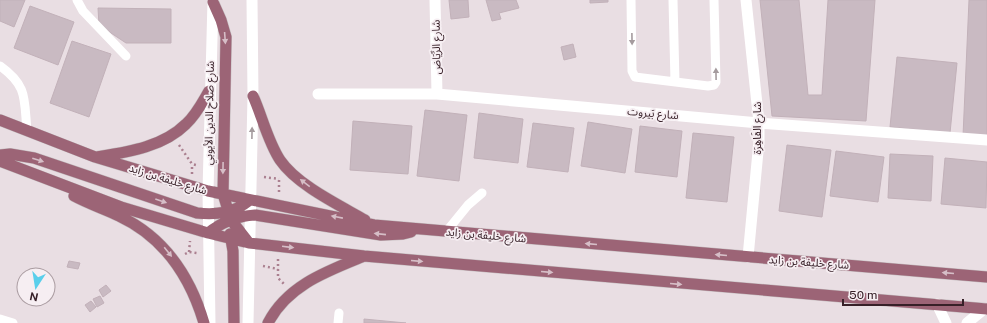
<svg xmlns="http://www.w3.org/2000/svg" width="987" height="323" viewBox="0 0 987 323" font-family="'Public Sans','Noto Sans Arabic',sans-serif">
  <rect width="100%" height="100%" fill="#e9dee3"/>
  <!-- building -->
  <path fill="#c9bac2" stroke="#c2b1b9" d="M0,0H25L14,27L0,21Z
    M449,0H468L469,17L451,19Z
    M486,0H516L519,8L499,13L501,19L492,21Z
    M590,0H608V2L590,3Z
    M760,0H799L808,95H822L828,0H875L866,121L772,116Z
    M969,0H987V136H963Z
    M30,6L74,22L58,65L14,48Z
    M98,8L171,9V43H126L99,25Z
    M72,41L111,54L89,117L50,103Z
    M573,44L576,57L564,60L561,47Z
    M897,57L957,63L950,133L890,127Z
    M425,110L467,115L459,181L417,176Z
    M479,113L523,119L518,163L474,158Z
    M353,121L412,126L408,174L350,170Z
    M588,122L632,129L625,173L581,166Z
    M533,123L574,128L568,172L527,167Z
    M640,126L682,131L677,177L635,172Z
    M693,133L734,137L727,202L686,198Z
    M787,145L831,150L822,217L779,211Z
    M836,151L884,157L878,202L830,196Z
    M890,154L933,156L931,201L888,198Z
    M945,158L987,162L986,208L941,204Z
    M69,261L80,263L78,269L67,267Z
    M106,285L111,291L103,297L99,290Z
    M100,296L104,303L97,307L93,299Z
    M91,301L96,307L90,312L85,305Z
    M364,319L406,323H364Z"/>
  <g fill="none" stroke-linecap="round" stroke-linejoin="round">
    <defs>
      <path id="primary" d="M213,2L221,20L226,37L223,194L231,220L249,243
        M253,96C262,116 268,142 280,160C297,185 339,205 365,220
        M0,120L95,157L208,191L374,225L987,277
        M0,155L10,154L34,158L197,213C217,215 234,213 250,200
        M97,157C128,152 163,147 186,124C196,115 202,103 209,91
        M0,161L121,207L208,233L249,243L364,256L987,309
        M74,196C89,204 104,209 119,216C164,237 190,276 204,323
        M208,233C222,222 237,216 255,215L381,235L403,234L411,232
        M230,234L233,251L234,323
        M268,323C287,286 325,272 362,257"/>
    </defs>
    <!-- primary casing -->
    <use href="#primary" stroke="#c3bcbe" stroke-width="12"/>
    <!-- path -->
    <path stroke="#ab8090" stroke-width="2.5" stroke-dasharray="2 3" stroke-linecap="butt" d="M179,145L192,164L196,165
      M192,174V164
      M264,177L279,179
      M279,192V179
      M189,252L190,241
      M185,254L189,252L197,253
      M278,259V278L284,284
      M263,266L278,269"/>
    <!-- service -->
    <path stroke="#fff" stroke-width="9" d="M77,0L83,11L126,56
      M631,0L632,71L635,77L708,86L714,85L716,82L714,0
      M673,0L675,82
      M0,66C28,86 24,99 27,131
      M446,232L468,205L482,193
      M0,319L13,323
      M338,323L339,313"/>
    <!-- minor -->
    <path stroke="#fff" stroke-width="11" d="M435,0L437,94
      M746,0L759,123V141L748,257
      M318,94H437L759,123L987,140
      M937,304L946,323
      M967,323L984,309"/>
    <!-- tertiary -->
    <path stroke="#fff" stroke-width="11" d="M210,323L208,191L213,0
      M248,323L253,96L252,0"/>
    <!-- primary -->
    <use href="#primary" stroke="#9c6476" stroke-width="11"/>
  </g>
  <!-- one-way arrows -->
  <defs><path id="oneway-solid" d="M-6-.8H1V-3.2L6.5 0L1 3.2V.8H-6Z"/></defs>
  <g fill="#d6bec7">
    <use href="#oneway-solid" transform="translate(225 38) rotate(86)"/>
    <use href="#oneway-solid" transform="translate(38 160) rotate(18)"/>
    <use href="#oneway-solid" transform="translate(223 168) rotate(91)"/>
    <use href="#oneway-solid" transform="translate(305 183) rotate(-143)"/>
    <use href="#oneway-solid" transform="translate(161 201) rotate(19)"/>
    <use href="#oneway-solid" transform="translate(337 217) rotate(-169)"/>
    <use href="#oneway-solid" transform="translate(380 234) rotate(-174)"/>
    <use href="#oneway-solid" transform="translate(591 244) rotate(-175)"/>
    <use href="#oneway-solid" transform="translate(288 247) rotate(7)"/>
    <use href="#oneway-solid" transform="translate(168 252) rotate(51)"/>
    <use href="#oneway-solid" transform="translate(721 255) rotate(-175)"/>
    <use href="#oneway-solid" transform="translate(417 261) rotate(5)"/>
    <use href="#oneway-solid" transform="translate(547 272) rotate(5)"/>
    <use href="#oneway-solid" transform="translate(948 273) rotate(-175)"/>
    <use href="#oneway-solid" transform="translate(676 284) rotate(5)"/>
  </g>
  <g fill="#a59b9e">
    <use href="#oneway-solid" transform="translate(632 39) rotate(89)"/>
    <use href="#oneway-solid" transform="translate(716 74) rotate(-91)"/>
    <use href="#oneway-solid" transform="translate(252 133) rotate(-89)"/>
  </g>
  <g text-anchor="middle" stroke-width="3.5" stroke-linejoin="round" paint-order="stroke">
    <!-- street labels -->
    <g font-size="11" fill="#372028" stroke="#f6eef2">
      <text transform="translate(436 47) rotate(-91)" y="4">شارع الرِّيَاض</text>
      <text transform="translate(209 113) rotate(-89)" y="4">شارع صلاح الدين الأيوبي</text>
      <text transform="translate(653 113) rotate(5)" y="4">شارع بَيروت</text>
      <text transform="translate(757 128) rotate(-90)" y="4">شارع القَاهِرَة</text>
      <text transform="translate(168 179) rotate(17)" y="4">شارع خليفة بن زايد</text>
      <text transform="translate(486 235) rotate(5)" y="4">شارع خليفة بن زايد</text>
      <text transform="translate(809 262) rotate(4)" y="4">شارع خليفة بن زايد</text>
    </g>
  </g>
  <!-- north arrow -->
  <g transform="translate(36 287) rotate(192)"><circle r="19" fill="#f6eef2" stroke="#aa9ca1"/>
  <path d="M0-3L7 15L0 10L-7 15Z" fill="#5acfeb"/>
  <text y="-6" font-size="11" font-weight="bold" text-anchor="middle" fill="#372028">N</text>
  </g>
  <!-- scale -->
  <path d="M843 299v6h120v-6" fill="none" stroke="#372028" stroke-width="2"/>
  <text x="849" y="299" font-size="12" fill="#372028" stroke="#f6eef2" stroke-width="3" paint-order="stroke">50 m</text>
</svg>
